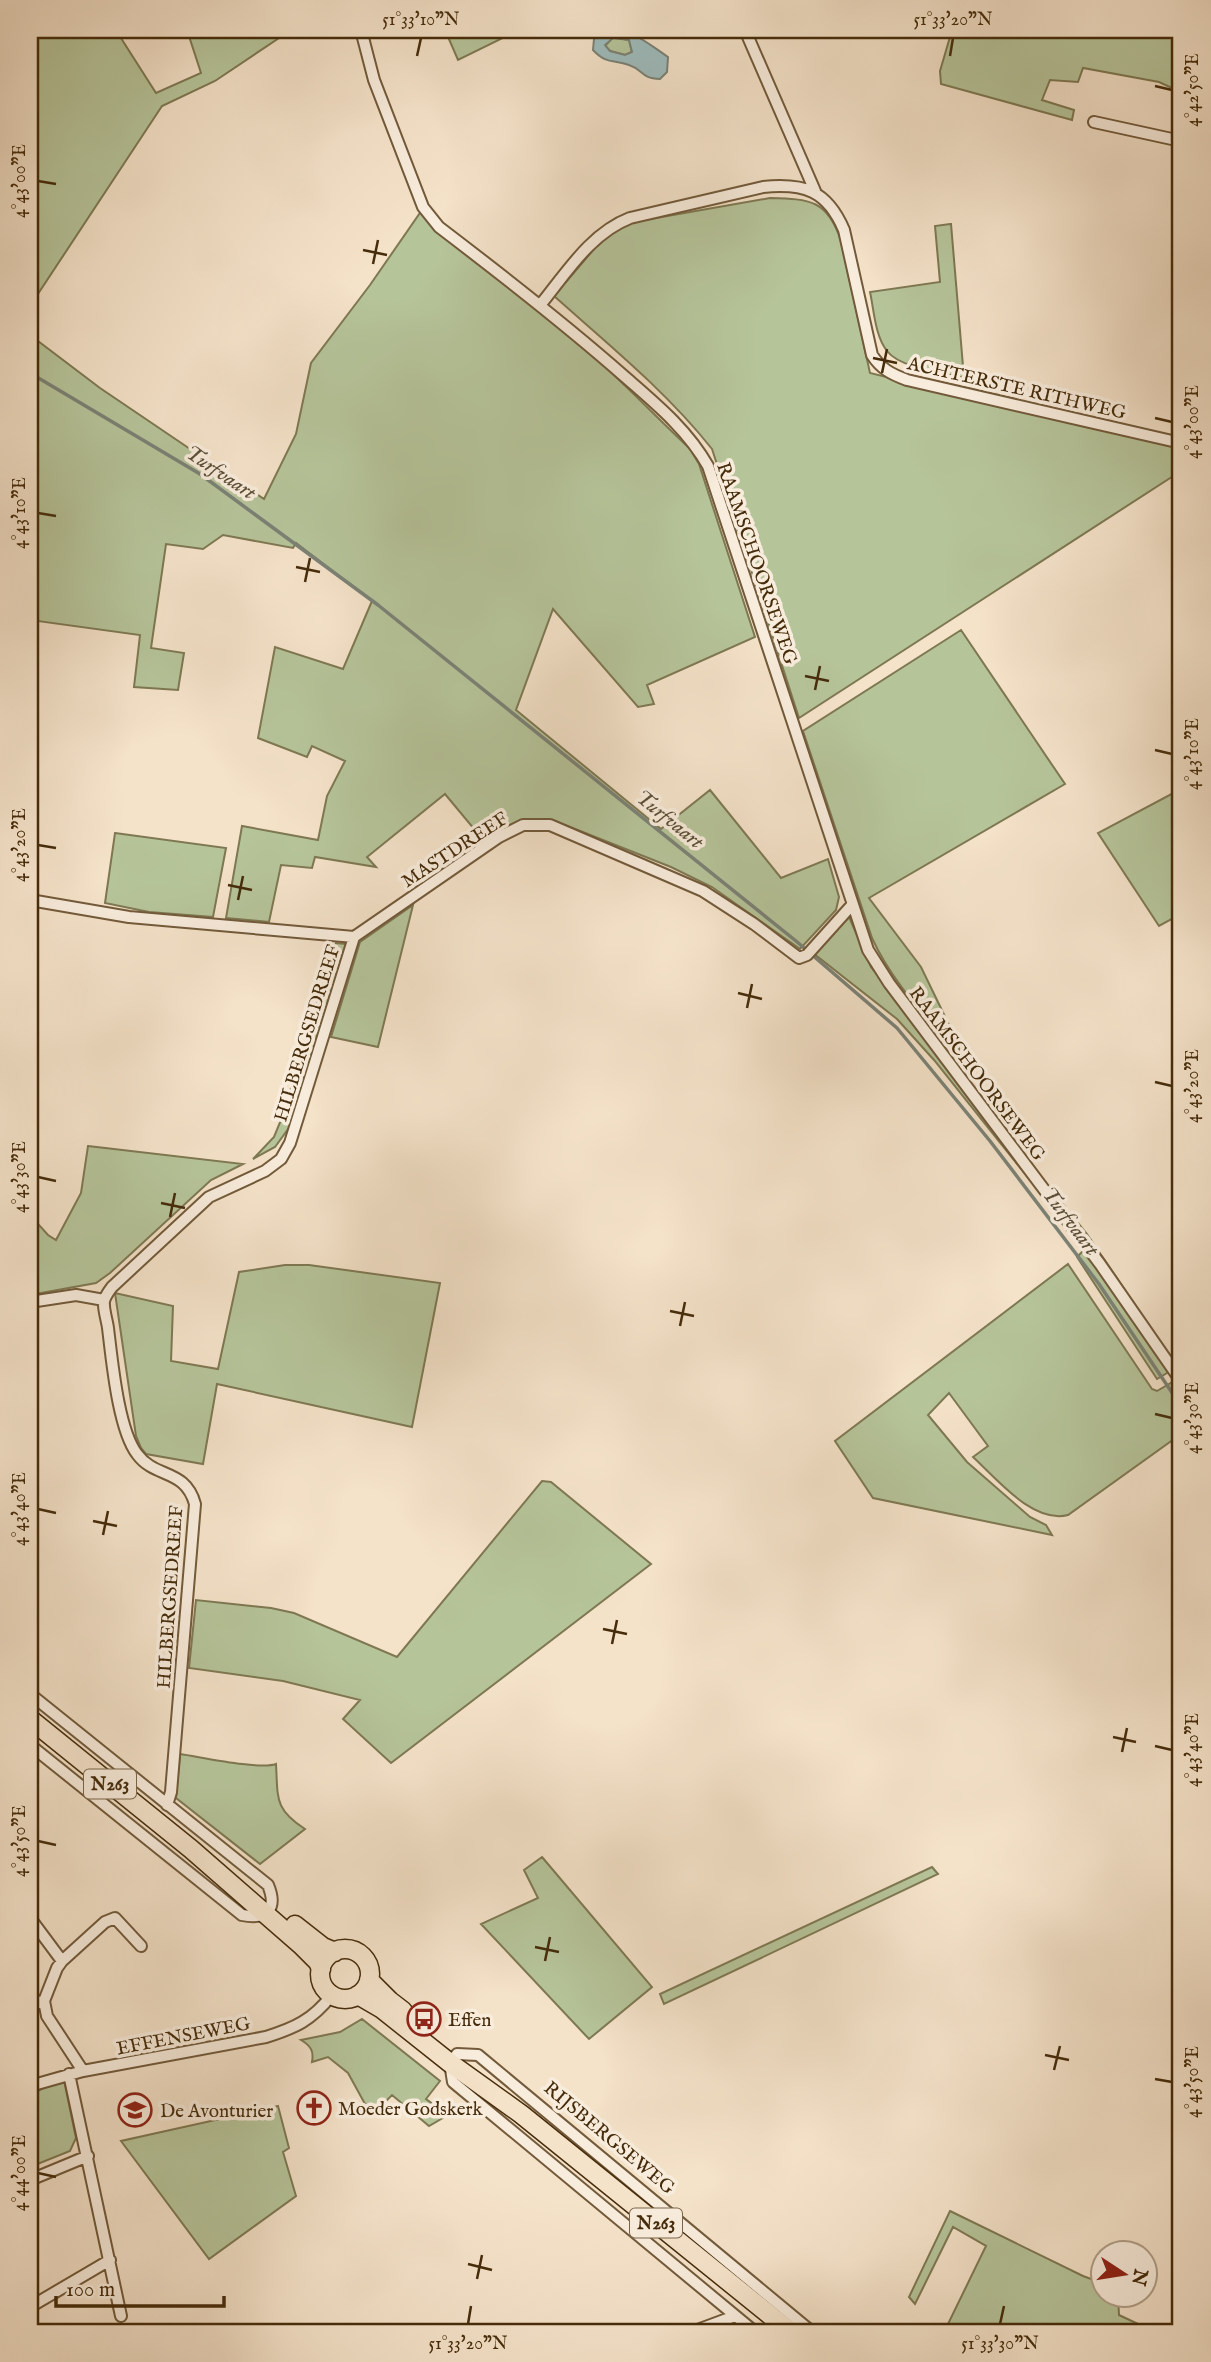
<svg xmlns="http://www.w3.org/2000/svg" width="1211" height="2362" viewBox="0 0 1211 2362" font-family="'IM FELL English',serif">
  <rect width="100%" height="100%" fill="#f4e2c9"/>
  <filter id="stains"><feTurbulence type="fractalNoise" baseFrequency=".00286" numOctaves="4"/><feColorMatrix values="0 0 0 0 .2 0 0 0 0 .09 0 0 0 0 .02 0 0 0 .5 -.17"/></filter>
  <radialGradient id="worn" r=".72"><stop offset=".6" stop-color="#630" stop-opacity="0"/><stop offset="1" stop-color="#630" stop-opacity=".3"/></radialGradient>
  <!-- green -->
  <path fill="#b6c49a" stroke="#7e7852" stroke-width="2" d="M30,30H132L119,35L156,93L201,73L187,30H291L215,81L162,106L30,306Z
    M445,30H519L458,60Z
    M952,30H1181V51L1172,88L1159,82L1083,68L1078,82L1050,80L1042,100L1074,110L1072,120L941,84L940,71Z
    M613,37L629,40L632,52L625,55L610,51L605,46Z
    M770,198C810,199 828,200 841,241L870,373L1086,427L1181,445V471L799,718L712,449C667,392 608,344 554,296L601,241L622,224Z
    M422,210C454,252 497,274 537,306C591,350 640,401 690,449L699,464L755,637L647,685L654,704L638,707L553,609L516,710L661,829L710,790L781,878L828,859L839,897L836,910L800,949L712,887L671,867L555,821C524,816 509,823 484,841L445,794L367,857L376,867L315,857L312,868L281,865L269,922L226,918L242,826L318,840L327,796L345,761L312,746L307,757L258,738L275,647L343,669L372,601L296,543L293,548L223,535L203,549L166,544L151,648L184,653L178,690L134,687L140,635L30,620V335L100,388L264,499L296,434L311,363L370,285Z
    M950,224H951L964,378C943,373 900,368 887,351C875,336 874,310 870,292L940,282L935,226Z
    M961,630L1065,784L869,898L921,967L954,1035L965,1064C933,1024 893,985 872,938L803,731Z
    M1181,789V914L1159,926L1098,833Z
    M115,833L226,848L213,917L149,912L105,903Z
    M413,905L378,1047L331,1037L360,942Z
    M849,917L871,967L1087,1234L1177,1367L1157,1379L1077,1257L1084,1250L1077,1239L934,1060L897,1019L813,953L840,922Z
    M336,943L346,944L291,1125L275,1147L253,1159L274,1137L281,1120Z
    M88,1146L243,1164L211,1180L110,1273L96,1283L30,1295V1215L48,1235L56,1240L81,1193Z
    M1068,1264L1152,1389L1157,1391L1181,1377V1434L1068,1515C1033,1524 997,1479 973,1457L988,1446L949,1393L928,1415L967,1462L1030,1517L1046,1525L1052,1535L873,1498L835,1441Z
    M285,1265H309L440,1283L412,1427L217,1384L203,1464L146,1454L141,1448L136,1436L115,1293L173,1306L171,1361L218,1369L239,1272Z
    M542,1481L551,1482L651,1564L391,1763L343,1719L360,1700L283,1681L189,1668L196,1600L271,1608L294,1613L397,1657Z
    M180,1754C201,1757 260,1770 276,1764C278,1798 274,1809 305,1829L260,1864L176,1798Z
    M542,1857L652,1987L589,2039L481,1924L538,1898L524,1870Z
    M932,1867L938,1874L664,2004L660,1994Z
    M362,2019L440,2081L426,2099L448,2115L429,2126L392,2095L378,2109L365,2104L348,2073L328,2057L312,2062C314,2051 311,2046 301,2040L340,2032Z
    M64,2080L76,2138L70,2151L30,2167V2095L55,2082Z
    M278,2106L289,2148L283,2152L296,2196L209,2259L121,2141Z
    M950,2211L1083,2276L1102,2283V2296H1118L1119,2315L1155,2332H960L947,2326L986,2246L953,2227L915,2304L909,2297Z"/>
  <!-- water -->
  <path fill="#9ebcbd" stroke="#7b8276" stroke-width="2" fill-rule="evenodd" d="M605,30C635,30 644,41 668,57L667,72L660,79C640,78 644,70 629,65C614,59 607,65 593,50L594,39ZM613,38L629,40L632,52L625,55L610,51L605,45Z"/>
  <g fill="none" stroke-linecap="round" stroke-linejoin="round">
    <!-- stream -->
    <path stroke="#7b8276" stroke-width="3.5" d="M30,373L200,474L378,605L796,941L897,1028L990,1141L1099,1284L1181,1406"/>
    <defs>
      <path id="street" d="M361,30L374,80L423,207L439,227C502,275 564,323 624,376C655,403 687,429 708,466L868,950L889,983L1100,1264L1181,1381
        M745,30L815,191
        M1094,122L1181,141
        M541,304C567,272 591,233 630,218L763,187C804,183 827,190 844,230L872,355C881,369 891,374 907,380L1181,443
        M30,900L129,917L354,937L499,837L523,825H550L703,891L754,924L799,958L807,955L852,905
        M30,1302L76,1295L104,1300
        M30,1694L268,1885C278,1909 267,1920 242,1915L30,1745
        M167,1805L171,1792L195,1504C185,1468 155,1479 137,1454C118,1429 112,1360 108,1328C107,1320 103,1309 104,1301C105,1297 109,1291 112,1287L209,1197L265,1171L281,1159L290,1143L354,937
        M30,1918L62,1961L57,1968L44,2001L47,2016L83,2071
        M62,1961L105,1922L115,1918L141,1946
        M30,2004L44,2001
        M69,2074L121,2316
        M30,2086L83,2071L266,2037C295,2028 312,2020 331,1996
        M30,2180L88,2156
        M30,2307L110,2260
        M692,2332L735,2316
        M755,2332L453,2082L450,2063L457,2054L478,2055L812,2332"/>
      <path id="primary" d="M30,1719L191,1849L301,1945L318,1962L321,1969
        M295,1925L323,1947L335,1952
        M320 1974a25 25 0 1 1 50 0a25 25 0 1 1-50 0Z
        M369,1980L390,2001L403,2011
        M358,1995L382,2009L450,2063L521,2114L791,2332"/>
    </defs>
    <!-- street casing -->
    <use href="#street" stroke="#725a3a" stroke-width="14"/>
    <!-- primary casing -->
    <use href="#primary" stroke="#462c0b" stroke-width="21"/>
    <!-- street -->
    <use href="#street" stroke="#f8ecdc" stroke-width="10"/>
    <!-- primary -->
    <use href="#primary" stroke="#f4e2c9" stroke-width="18"/>
  </g>
  <!-- ticks -->
  <path fill="none" stroke="#462c0b" stroke-width="2.5" d="M417,56L421,38M950,56L953,38M1155,86L1172,90M38,181L56,184M363,250L387,255M373,264L378,240M873,358L897,363M882,373L887,349M1155,418L1172,422M38,513L56,516M296,567L320,572M305,582L310,558M805,676L829,681M815,690L820,666M1155,750L1172,754M38,845L56,848M228,885L252,890M238,900L243,876M738,993L762,999M747,1008L752,984M1155,1082L1172,1086M38,1177L56,1181M161,1203L185,1208M170,1217L175,1193M670,1311L694,1316M680,1326L685,1302M1155,1414L1172,1418M38,1509L56,1513M93,1521L117,1526M103,1535L108,1511M603,1629L627,1634M612,1644L617,1620M1113,1737L1136,1742M1155,1746L1172,1750M1122,1752L1127,1728M38,1841L56,1845M535,1947L559,1952M545,1961L550,1937M1045,2055L1069,2060M1054,2070L1060,2046M1155,2079L1172,2082M38,2173L56,2177M468,2264L492,2270M477,2279L482,2255M468,2324L471,2306M1000,2324L1004,2306"/>
  <!-- icons -->
  <defs>
    <symbol id="bus-ring" viewBox="-11 -11 22 22"><circle r="9.5" fill="#f8ecdc" stroke="#8f2418" stroke-width="1.5"/><path d="M-5-6H5V4H4V6H2V4H-2V6H-4V4H-5ZM-3.5-4V0h7V-4ZM-3.5 1.2v1.5H-2V1.2ZM2 1.2v1.5H3.5V1.2Z" fill="#8f2418"/></symbol>
    <symbol id="church-ring" viewBox="-11 -11 22 22"><circle r="9.5" fill="#f8ecdc" stroke="#8f2418" stroke-width="1.5"/><path d="M-1.2-6h2.4v3.5h3.3v2.4h-3.3V6h-2.4V-.1h-3.3v-2.4h3.3Z" fill="#8f2418"/></symbol>
    <symbol id="school-ring" viewBox="-11 -11 22 22"><circle r="9.5" fill="#f8ecdc" stroke="#8f2418" stroke-width="1.5"/><path d="M0-5L7-2L0 1L-7-2ZM-4 1L0 2.5L4 1V4Q0 6-4 4Z" fill="#8f2418"/></symbol>
  </defs>
  <g fill-rule="evenodd">
    <use href="#bus-ring" x="405" y="2000" width="38" height="38"/>
    <use href="#church-ring" x="295" y="2089" width="38" height="38"/>
    <use href="#school-ring" x="116" y="2091" width="38" height="38"/>
  </g>
  <g text-anchor="middle" stroke-width="7" stroke-linejoin="round" paint-order="stroke">
    <!-- shield labels -->
    <g fill="#f8ecdc" stroke="#7b664a" stroke-width="2">
      <rect x="84" y="1769.5" width="52" height="29" rx="5"/>
      <rect x="630" y="2208.5" width="52" height="29" rx="5"/>
    </g>
    <g font-size="18" font-weight="bold" fill="#462c0b">
      <text x="110" y="1790">N263</text>
      <text x="656" y="2229">N263</text>
    </g>
    <!-- street labels -->
    <g font-size="19" fill="#462c0b" stroke="#f8ecdc">
      <text transform="translate(1017 387) rotate(13)" y="7">ACHTERSTE RITHWEG</text>
      <text transform="translate(758 563) rotate(71)" y="7">RAAMSCHOORSEWEG</text>
      <text transform="translate(454 849) rotate(-33)" y="7">MASTDREEF</text>
      <text transform="translate(306 1033) rotate(-73)" y="7">HILBERGSEDREEF</text>
      <text transform="translate(978 1073) rotate(53)" y="7">RAAMSCHOORSEWEG</text>
      <text transform="translate(169 1597) rotate(-86)" y="7">HILBERGSEDREEF</text>
      <text transform="translate(183 2035) rotate(-11)" y="7">EFFENSEWEG</text>
      <text transform="translate(610 2137) rotate(40)" y="7">RIJSBERGSEWEG</text>
    </g>
    <!-- poi labels -->
    <g font-size="19" fill="#462c0b" stroke="#f8ecdc" text-anchor="start">
      <text x="448" y="2026">Effen</text>
      <text x="338" y="2115">Moeder Godskerk</text>
      <text x="160" y="2117">De Avonturier</text>
    </g>
    <!-- water labels -->
    <g font-size="21" font-style="italic" fill="#5c5038" stroke="#f8ecdc">
      <text transform="translate(221 472) rotate(34)" y="7">Turfvaart</text>
      <text transform="translate(670 819) rotate(39)" y="7">Turfvaart</text>
      <text transform="translate(1071 1221) rotate(53)" y="7">Turfvaart</text>
    </g>
  </g>
  <!-- margin -->
  <rect width="1211" height="2362" fill="none" stroke="#f4e2c9" stroke-width="77"/>
  <!-- north arrow -->
  <g transform="translate(1124 2274) rotate(102)"><circle r="33" fill="#f8ecdc" stroke="#b19f88" stroke-width="2"/>
  <path d="M0-5L12 26L0 18L-12 26Z" fill="#8f2418"/>
  <text y="-10" font-size="19" font-weight="bold" text-anchor="middle" fill="#462c0b">N</text>
  </g>
  <!-- scale -->
  <path d="M56 2296v10h168v-10" fill="none" stroke="#462c0b" stroke-width="3.5"/>
  <text x="66" y="2296" font-size="21" fill="#462c0b" stroke="#f8ecdc" stroke-width="5" paint-order="stroke">100 m</text>
  <rect x="38" y="38" width="1134" height="2286" fill="none" stroke="#462c0b" stroke-width="2.5"/>
  <g font-size="18" text-anchor="middle" fill="#462c0b">
    <text x="421" y="25">51°33'10"N</text>
    <text x="953" y="25">51°33'20"N</text>
    <text transform="translate(1192 90) rotate(-90)" y="6">4°42'50"E</text>
    <text transform="translate(19 181) rotate(-90)" y="6">4°43'00"E</text>
    <text transform="translate(1192 422) rotate(-90)" y="6">4°43'00"E</text>
    <text transform="translate(19 513) rotate(-90)" y="6">4°43'10"E</text>
    <text transform="translate(1192 754) rotate(-90)" y="6">4°43'10"E</text>
    <text transform="translate(19 845) rotate(-90)" y="6">4°43'20"E</text>
    <text transform="translate(1192 1086) rotate(-90)" y="6">4°43'20"E</text>
    <text transform="translate(19 1177) rotate(-90)" y="6">4°43'30"E</text>
    <text transform="translate(1192 1418) rotate(-90)" y="6">4°43'30"E</text>
    <text transform="translate(19 1509) rotate(-90)" y="6">4°43'40"E</text>
    <text transform="translate(1192 1750) rotate(-90)" y="6">4°43'40"E</text>
    <text transform="translate(19 1841) rotate(-90)" y="6">4°43'50"E</text>
    <text transform="translate(1192 2082) rotate(-90)" y="6">4°43'50"E</text>
    <text transform="translate(19 2173) rotate(-90)" y="6">4°44'00"E</text>
    <text x="468" y="2349">51°33'20"N</text>
    <text x="1000" y="2349">51°33'30"N</text>
  </g>
  <rect width="100%" height="100%" filter="url(#stains)"/>
  <rect width="100%" height="100%" fill="url(#worn)"/>
</svg>
